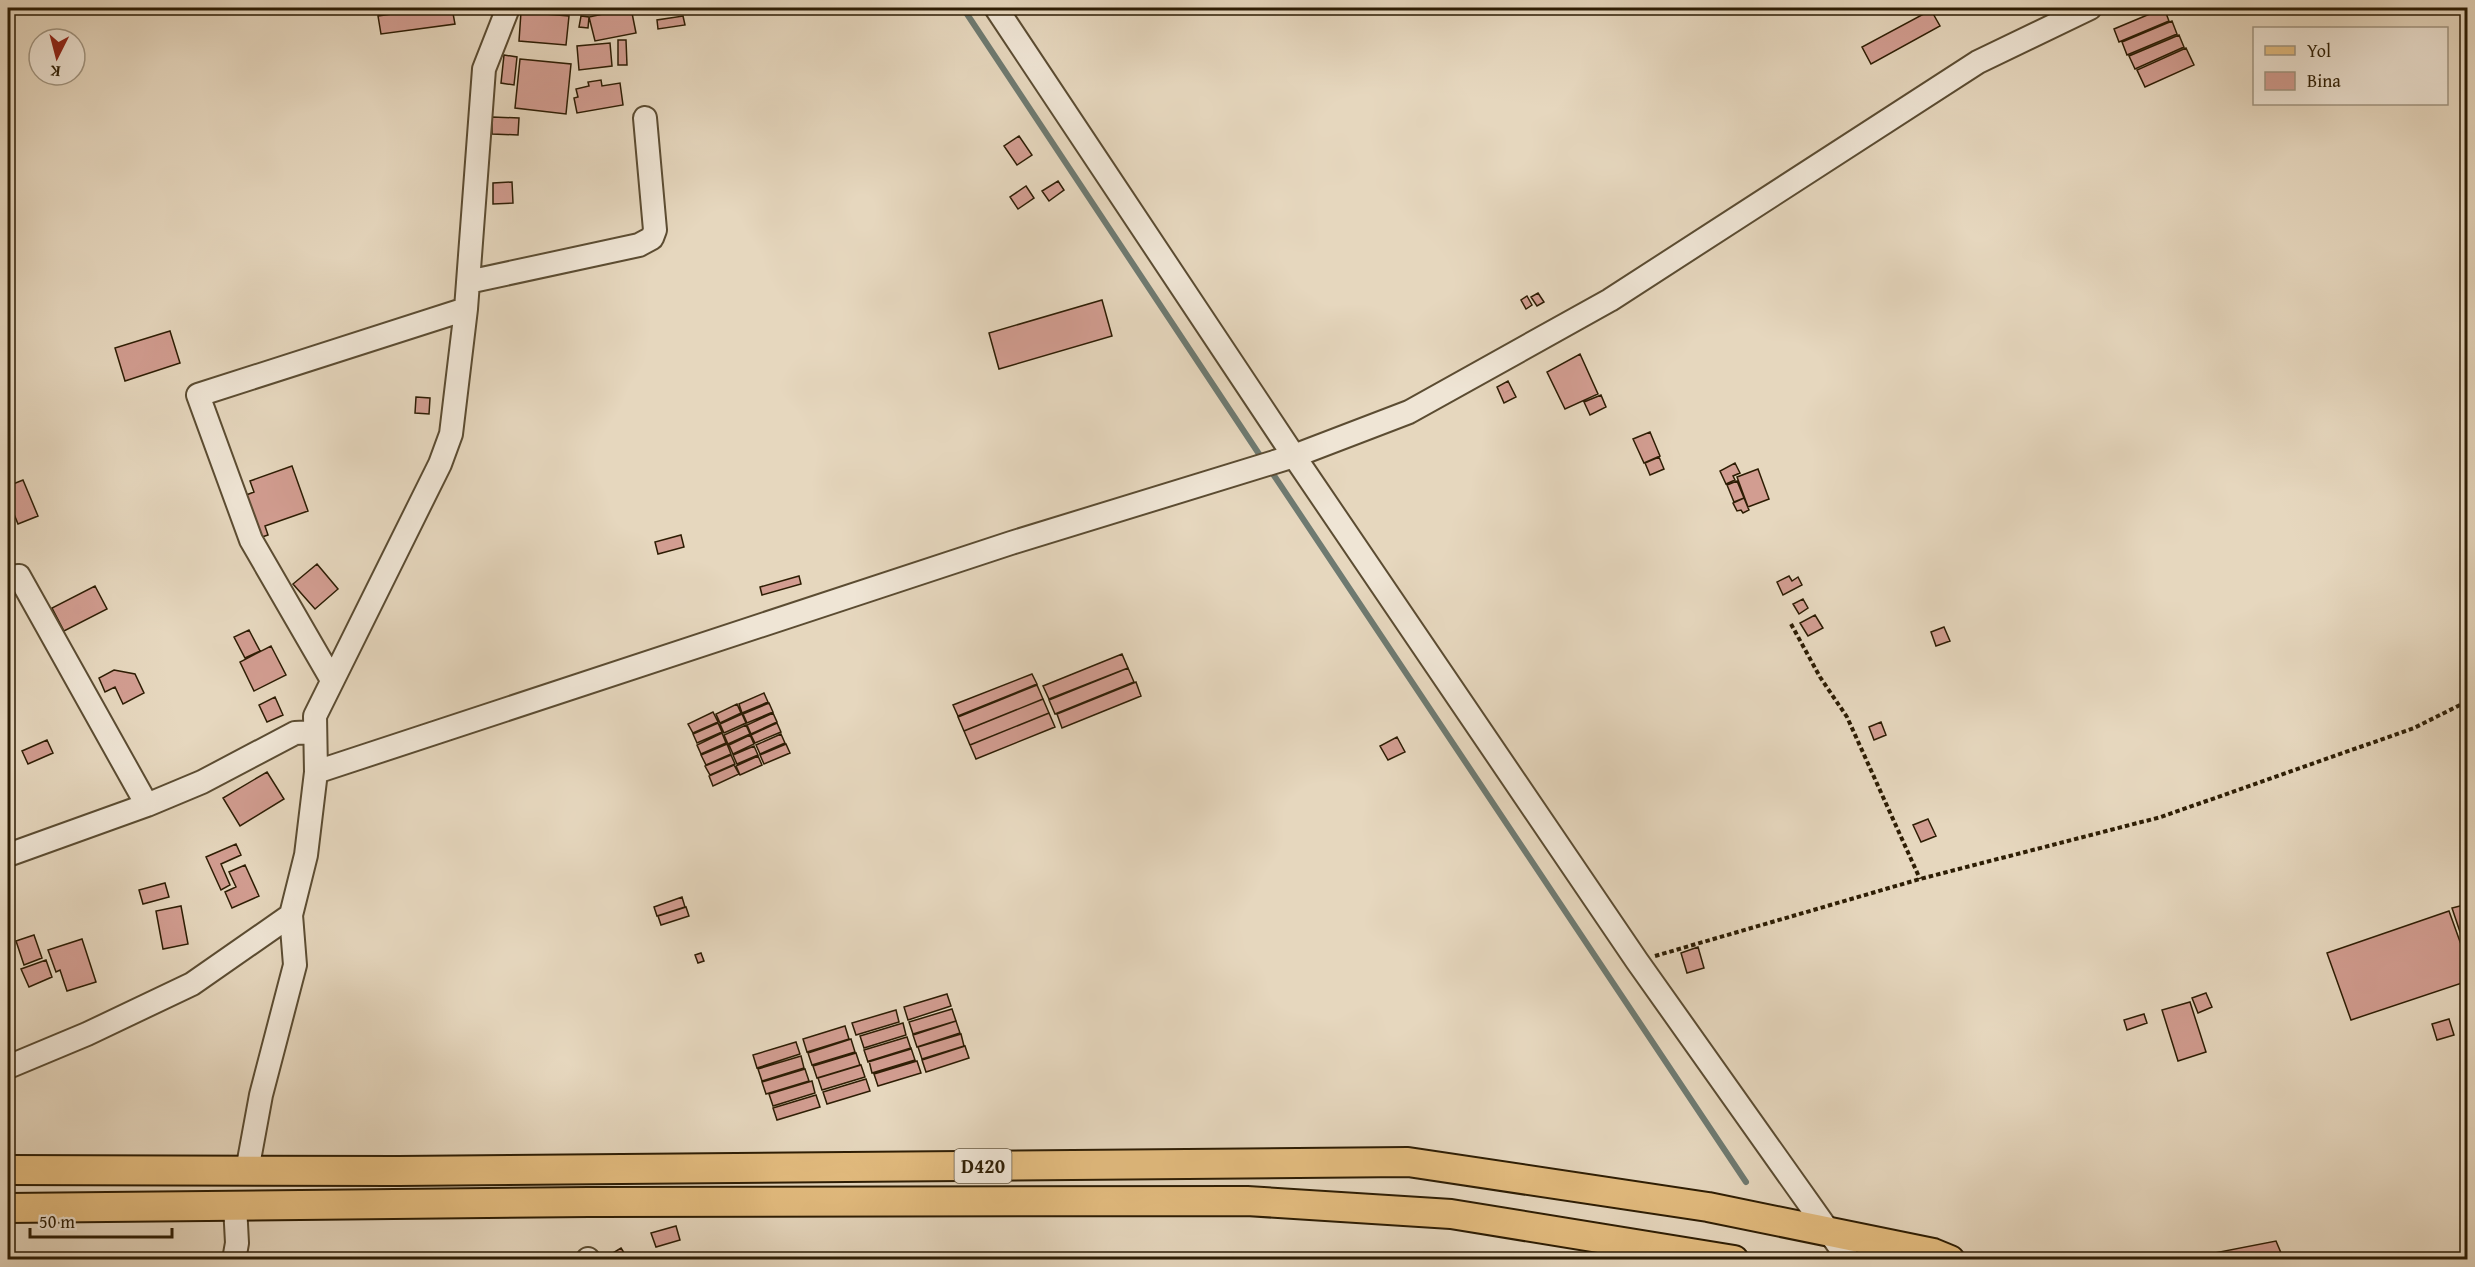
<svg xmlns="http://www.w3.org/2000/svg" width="2475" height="1267" viewBox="0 0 2475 1267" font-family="'Gentium Book Plus',serif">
  <rect width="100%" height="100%" fill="#e6d7be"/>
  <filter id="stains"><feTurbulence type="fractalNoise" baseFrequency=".00333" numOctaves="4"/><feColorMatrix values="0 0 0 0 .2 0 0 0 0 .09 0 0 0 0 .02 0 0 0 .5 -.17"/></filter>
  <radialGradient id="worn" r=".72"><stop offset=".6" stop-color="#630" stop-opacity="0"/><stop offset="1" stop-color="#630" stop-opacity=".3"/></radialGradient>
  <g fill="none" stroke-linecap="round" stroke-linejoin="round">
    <!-- stream -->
    <path stroke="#6e7a71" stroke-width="6" d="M963,8L1263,460
      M1269,468L1746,1182"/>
  </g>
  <!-- building -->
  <path fill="#d29d91" stroke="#2d1d04" stroke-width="1.5" d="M413,8H452L455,24L381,34L378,16L414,11Z
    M631,8L636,33L595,41L589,17Z
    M2164,8L2169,21L2119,42L2114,29Z
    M1931,10L1940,26L1871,64L1862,47Z
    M521,12L569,16L566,45L519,41Z
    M581,16L589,17L588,28L579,27Z
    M683,16L685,25L658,29L657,20Z
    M2172,21L2177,34L2127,55L2122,42Z
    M2179,35L2184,47L2135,69L2129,56Z
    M618,40H626L627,65H618Z
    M610,43L612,66L579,70L577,46Z
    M2186,48L2194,65L2145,87L2137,70Z
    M504,55L517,57L514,85L501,83Z
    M520,59L571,64L566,114L515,108Z
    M601,80L602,86L620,83L623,105L577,113L574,98L578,97L576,89L589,86L588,82Z
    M492,117L519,118L518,135L492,134Z
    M1019,136L1032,155L1017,165L1004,146Z
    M1058,181L1064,190L1049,201L1042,191Z
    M512,182L513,203L493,204V183Z
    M1026,186L1034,198L1018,209L1010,197Z
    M1538,293L1544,302L1537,306L1531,297Z
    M1527,296L1532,305L1526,309L1521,300Z
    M1102,300L1112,336L999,369L989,333Z
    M170,331L180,363L125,381L115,348Z
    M1580,354L1598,394L1565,409L1547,372Z
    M1508,381L1516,397L1504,403L1497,387Z
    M1601,395L1606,407L1590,415L1584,402Z
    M416,397L430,398L429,414L415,413Z
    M1650,432L1660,456L1644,463L1633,439Z
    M1659,457L1664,469L1650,475L1645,463Z
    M1735,463L1740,473L1733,476L1735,480L1726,484L1720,471Z
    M292,466L308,511L265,526L268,535L256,539L241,497L254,492L250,481Z
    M1758,469L1769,499L1748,507L1737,477Z
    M23,480L38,516L18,524L8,499V486Z
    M1737,481L1744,498L1734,502L1727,485Z
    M1744,498L1749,510L1743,513L1741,510L1737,511L1733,503Z
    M681,535L684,547L658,554L655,542Z
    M317,564L338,589L315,609L293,584Z
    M799,576L801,584L762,595L760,587Z
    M1789,576L1792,581L1798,577L1802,585L1783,595L1777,582Z
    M95,586L107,609L64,631L52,608Z
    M1803,599L1808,608L1799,614L1793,604Z
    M1815,615L1823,628L1808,636L1800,623Z
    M1944,627L1950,641L1936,646L1931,632Z
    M249,630L260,651L245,658L234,637Z
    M271,646L286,675L254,691L240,662Z
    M1122,654L1128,668L1049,699L1043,686Z
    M1128,668L1134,682L1055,714L1049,700Z
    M114,670L135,674L144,693L123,704L115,687L105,692L99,678Z
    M1032,674L1037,684L958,716L953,705Z
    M1136,682L1141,696L1062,728L1057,714Z
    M1037,685L1043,699L964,731L958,717Z
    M764,693L768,702L742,713L739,704Z
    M275,697L283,715L267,722L259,705Z
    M1043,699L1049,713L970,745L964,731Z
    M769,703L773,712L747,723L743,714Z
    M737,704L741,713L720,723L716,714Z
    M713,712L718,722L693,733L688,724Z
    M773,713L777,722L751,734L747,725Z
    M1049,713L1055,727L976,759L970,745Z
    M742,714L746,723L724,733L720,724Z
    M1881,722L1886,735L1874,740L1869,727Z
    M718,723L722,732L697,743L693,734Z
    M777,723L781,732L755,743L751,735Z
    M746,725L750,734L728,744L724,735Z
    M722,733L726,743L701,754L697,745Z
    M781,734L785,743L760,754L756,745Z
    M750,735L754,744L733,754L729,745Z
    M1397,737L1405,752L1388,760L1380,746Z
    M47,740L53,753L28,764L22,751Z
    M727,744L731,754L706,765L701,755Z
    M786,744L790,753L764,764L760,755Z
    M754,746L758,755L737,764L733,755Z
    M731,755L735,764L710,775L705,766Z
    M758,756L762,765L740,775L736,766Z
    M734,765L739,774L713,786L709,776Z
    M267,772L284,799L240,826L223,798Z
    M1928,819L1936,836L1921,842L1913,825Z
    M236,844L241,855L221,864L230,885L221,890L206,857Z
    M245,865L259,896L232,908L225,892L236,887L229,872Z
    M165,883L169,897L143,904L139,890Z
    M682,897L685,907L657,916L654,907Z
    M2468,904V956L2452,908Z
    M181,906L188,944L163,949L156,911Z
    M686,907L689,916L661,925L658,916Z
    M2449,911L2468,964V981L2351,1020L2327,953Z
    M34,935L42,958L24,965L16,941Z
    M82,939L96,982L67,991L60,970L56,972L48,950Z
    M1698,947L1704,968L1687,973L1681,953Z
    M701,953L704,961L698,963L695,955Z
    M46,960L52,977L29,987L21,969Z
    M2206,993L2212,1007L2198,1013L2192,998Z
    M947,994L951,1006L908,1020L904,1007Z
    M2190,1002L2206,1052L2178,1061L2162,1010Z
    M952,1009L956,1021L913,1034L909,1022Z
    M896,1010L899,1022L856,1035L852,1023Z
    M2144,1014L2147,1023L2127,1030L2124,1020Z
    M2449,1019L2454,1035L2437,1040L2432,1024Z
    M956,1021L960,1033L917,1047L913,1035Z
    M903,1023L906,1035L864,1048L860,1036Z
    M845,1026L849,1039L807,1052L803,1039Z
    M961,1034L964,1046L922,1059L918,1047Z
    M907,1037L911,1049L868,1062L864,1050Z
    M851,1039L855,1052L812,1065L808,1053Z
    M796,1042L800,1054L757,1068L753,1055Z
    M965,1046L969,1058L926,1072L922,1060Z
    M911,1048L915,1060L872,1073L869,1061Z
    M856,1053L860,1065L817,1078L813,1066Z
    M801,1056L804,1068L762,1081L758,1069Z
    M917,1061L921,1073L878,1086L874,1074Z
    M861,1065L865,1077L822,1090L818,1078Z
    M805,1069L809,1081L766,1094L762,1082Z
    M866,1079L870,1091L827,1104L823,1092Z
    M812,1081L815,1093L773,1106L769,1094Z
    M816,1095L820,1107L777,1120L773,1108Z
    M676,1226L680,1240L656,1247L651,1233Z
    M2276,1241L2284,1260H2206L2204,1255Z
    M621,1248L628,1259L603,1260V1259Z"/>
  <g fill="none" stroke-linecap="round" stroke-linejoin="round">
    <defs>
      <path id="minor" d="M996,8L1294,456L1637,961L1849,1260
        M468,282L639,245L652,238L655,230L645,118
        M8,577L19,576L147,805
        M332,680L251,540L198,395L466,309
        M316,772L1011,543L1294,456L1409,412L1610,300L1978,62L2090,8
        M8,855L147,805L202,782L295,733L315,732
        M8,1067L87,1034L192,984L291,915L306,855L316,772L315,716L440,464L451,434L466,309L484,69L508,8
        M247,1171L261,1095L295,965L291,915
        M234,1260L237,1243L235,1205
        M588,1260V1259"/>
      <path id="major" d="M8,1170L398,1171L1408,1162L1708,1207L1933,1253L1950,1260
        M8,1208L589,1202L1247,1201L1451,1214L1734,1260"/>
    </defs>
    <!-- minor casing -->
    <use href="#minor" stroke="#5b4c32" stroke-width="26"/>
    <!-- major casing -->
    <use href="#major" stroke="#2d1d04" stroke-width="32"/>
    <!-- path -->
    <path stroke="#2d1d04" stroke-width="4" stroke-dasharray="4.5 3" stroke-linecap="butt" d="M1791,624L1820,677L1847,717L1920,879
      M1655,956L1920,879L2161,817L2414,728L2468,701"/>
    <!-- minor -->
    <use href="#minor" stroke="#efe5d5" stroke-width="22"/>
    <!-- major -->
    <use href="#major" stroke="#e3bc7f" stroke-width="28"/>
  </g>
  <g text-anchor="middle" stroke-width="4.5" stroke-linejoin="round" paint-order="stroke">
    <!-- shield labels -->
    <rect fill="#efe5d5" stroke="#675943" stroke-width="1.5" x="954.5" y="1149" width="57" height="34" rx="4.5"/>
    <g font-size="20" font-weight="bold" fill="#2d1d04">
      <text x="983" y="1173">D420</text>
    </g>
  </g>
  <!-- margin -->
  <rect width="2475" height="1267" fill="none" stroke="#e6d7be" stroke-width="30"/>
  <rect x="9" y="9" width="2457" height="1249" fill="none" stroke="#2d1d04" stroke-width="3"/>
  <rect x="15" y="15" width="2445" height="1237" fill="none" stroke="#2d1d04" stroke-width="1.5"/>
  <!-- legend -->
  <rect x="2253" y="27" width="195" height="78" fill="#efe5d5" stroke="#a19581" stroke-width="1.5"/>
  <rect x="2265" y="46" width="30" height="9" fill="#e3bc7f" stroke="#a19581" stroke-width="1.5"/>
  <text x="2307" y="57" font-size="18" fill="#2d1d04">Yol</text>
  <rect x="2265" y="72" width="30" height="18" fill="#d29d91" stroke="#a19581" stroke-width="1.5"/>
  <text x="2307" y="87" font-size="18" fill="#2d1d04">Bina</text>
  <!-- north arrow -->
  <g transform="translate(57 57) rotate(186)"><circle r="28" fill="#efe5d5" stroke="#a19581" stroke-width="1.5"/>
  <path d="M0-4.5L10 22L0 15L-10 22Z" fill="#8f2418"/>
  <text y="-9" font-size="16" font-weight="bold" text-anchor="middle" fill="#2d1d04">K</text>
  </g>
  <!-- scale -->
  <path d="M30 1228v9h142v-9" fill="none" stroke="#2d1d04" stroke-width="3"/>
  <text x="39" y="1228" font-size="18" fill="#2d1d04" stroke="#efe5d5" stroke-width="4.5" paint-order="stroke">50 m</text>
  <rect width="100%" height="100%" filter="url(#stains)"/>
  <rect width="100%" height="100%" fill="url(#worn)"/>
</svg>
